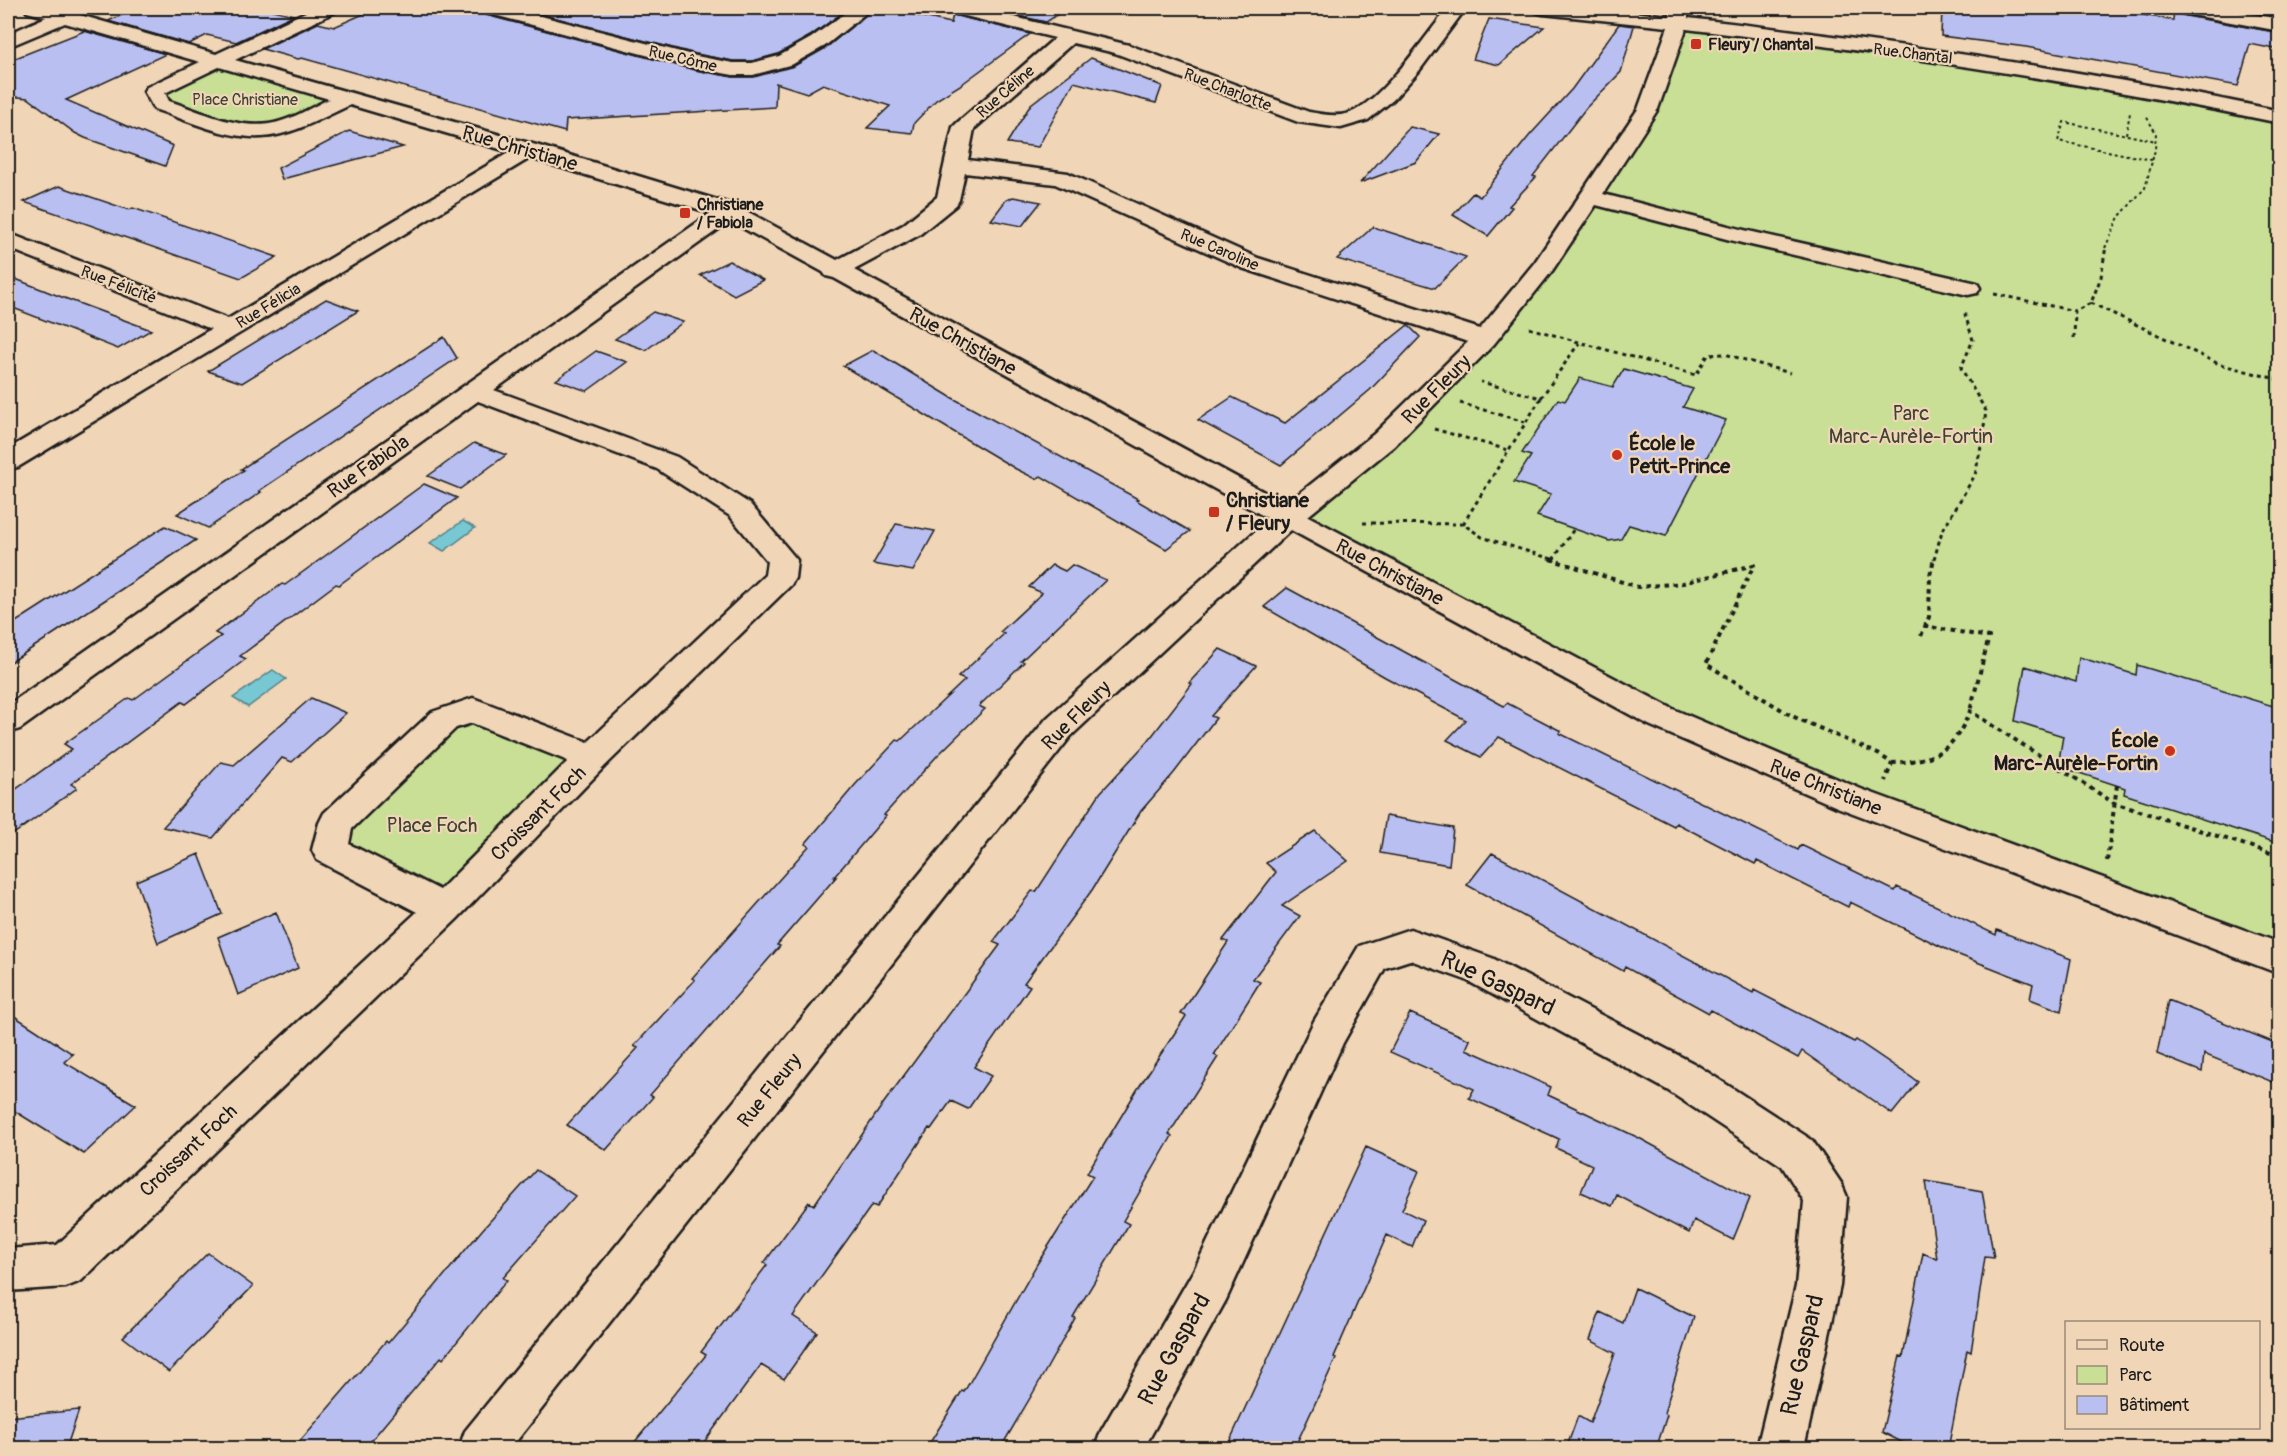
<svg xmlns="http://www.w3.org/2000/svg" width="2287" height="1456" viewBox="0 0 2287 1456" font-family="Pangolin,sans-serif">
  <rect width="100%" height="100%" fill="#f0d5b7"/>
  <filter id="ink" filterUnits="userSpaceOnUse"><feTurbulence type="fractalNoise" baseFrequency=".0167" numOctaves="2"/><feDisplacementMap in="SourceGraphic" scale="12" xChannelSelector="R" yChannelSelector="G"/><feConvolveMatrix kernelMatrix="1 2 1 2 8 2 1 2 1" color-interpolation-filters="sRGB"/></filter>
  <g filter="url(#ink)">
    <!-- green -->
    <path fill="#c8df95" stroke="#727e58" stroke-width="1.5" d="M1679,22L2034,68L2279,117V959L1849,798L1288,517L1485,339L1648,109Z
      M214,60L348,98L268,131L161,105L154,91Z
      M473,710L593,757L444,909L330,850Z"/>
    <!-- water -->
    <path fill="#78c8d3" stroke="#53838a" stroke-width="1.5" d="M463,521L475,528L444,551L430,543Z
      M273,670L286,679L248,707L233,698Z"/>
    <!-- building -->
    <path fill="#b9bff1" stroke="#1c1c1c" stroke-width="1.5" d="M138,8H265L293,15L236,42L207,35L189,44L108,21Z
      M377,8H479L482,14L695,70L733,77H754L794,66L826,48L874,8H883L951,23L953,15L1030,34L962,84L936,100L914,123L912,133L867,128L890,106L823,84L807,93L776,83L775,107L566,120L565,132L302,58L298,59L262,49L318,23L334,27Z
      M517,8H849L810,36L778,54L752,61H733L696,54Z
      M984,8H1067L1046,22Z
      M1942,8H2102L2173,20L2174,8H2176L2179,14L2186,16L2280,33V50L2250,44L2238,86L2026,47L1941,36Z
      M2226,8H2280V17Z
      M1489,19L1544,27L1499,65L1473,59Z
      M1619,24L1634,26L1621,72L1586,108L1533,176L1536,177L1509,206L1512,207L1488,236L1453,215L1473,193L1480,197L1530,135L1572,89Z
      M84,31L166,54L66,100L173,146L165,166L85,138L75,133L28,98L8,96V61Z
      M1091,58L1162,86L1156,103L1074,82L1038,147L1007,143L1031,104Z
      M1410,127L1439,134L1416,162L1360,183Z
      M349,131L403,147L282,179L278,168Z
      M59,186L129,210L133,208L277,257L241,278L24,202Z
      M1013,197L1041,202L1022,226L991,220L1006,200Z
      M1373,227L1436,247L1466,257L1435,288L1337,259Z
      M729,261L763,280L734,295L700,275Z
      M8,276L51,293L151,330L118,349L8,306Z
      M326,299L358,311L242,383L208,371Z
      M653,312L683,322L646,350L615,339Z
      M1408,325L1420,337L1370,390L1281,465L1198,420L1232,397L1285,423Z
      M444,337L457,358L259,491L261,492L208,528L177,514L244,470L241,469Z
      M873,350L949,396L1138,499L1136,500L1190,531L1166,549L1041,476L1036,479L1016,469L843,366Z
      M596,351L627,362L587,391L556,380Z
      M1624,369L1693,389L1683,407L1726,420L1666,536L1629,525L1621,539L1609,541L1537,516L1551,494L1514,482L1531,456L1522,453L1558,399L1565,401L1580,378L1613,387Z
      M474,443L506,455L460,489L428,476Z
      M424,484L457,498L339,585L336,584L240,656L246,659L186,704L182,702L71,784L77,788L8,838V795L72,749L64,744L129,698L133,700L221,636L215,633L282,584L285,585Z
      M896,524L935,531L913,571L873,564Z
      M165,526L196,540L8,664V627Z
      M1052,565L1065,571L1072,565L1106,580L1021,661L1024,662L979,706L985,709L937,756L884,815L886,816L834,877H836L777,945L780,946L650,1095L653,1097L606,1150L567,1125L638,1048L634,1046L695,980L692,978L809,846L805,844L855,785L897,740L900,741L965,680L958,677L1004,634L1000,632L1042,593L1029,587Z
      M1287,588L1504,706L1507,703L1561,731L1559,733L1798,850L1801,845L1895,891L1897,887L1996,935L1997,930L2071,959L2061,1011L2030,999L2033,984L1954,953L1850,902L1848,907L1757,861L1755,864L1676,823L1674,826L1499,737L1481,757L1447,740L1466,720L1385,677L1264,607Z
      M1220,649L1256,666L1211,716L1216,718L1174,773L1141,811L1092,890L1024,983L1030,986L974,1067L991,1076L968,1109L951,1101L931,1129L929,1128L877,1207L872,1205L793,1316L817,1332L784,1379L761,1365L699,1449H629L706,1355L701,1352L767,1265L764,1263L809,1202L814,1205L883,1104L1000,945L993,942L1032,891L1036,892L1100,793L1148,741L1192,684L1189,683Z
      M2079,657L2136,675L2137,665L2280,708V836L2274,834V842L2124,794L2125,788L2058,766L2063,736L2015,721L2025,666L2076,682Z
      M311,698L346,713L292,762L282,758L213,838L163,827L221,762L234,765Z
      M1386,816L1453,828L1449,865L1380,853Z
      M1315,831L1348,861L1282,906L1300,916L1253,979L1260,982L1214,1055L1218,1057L1169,1134L1172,1136L1123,1221L1129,1224L1073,1317L1075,1318L1033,1393L1000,1449H926L962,1391L964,1392L1037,1264L1093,1176L1087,1173L1137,1090L1186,1016L1181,1014L1228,942L1223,940L1276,872L1266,863Z
      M1492,853L1753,993L1754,990L1854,1042L1856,1040L1918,1082L1892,1114L1802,1051L1798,1058L1711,1010L1709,1013L1625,967L1623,971L1467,885Z
      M199,854L222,914L158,943L136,881Z
      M276,912L298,968L238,995L218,937Z
      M2168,1000L2280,1045V1085L2204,1054L2202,1072L2157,1054Z
      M8,1012L73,1054L64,1062L136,1105L84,1154L8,1107Z
      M1410,1013L1470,1040L1466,1049L1551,1087L1548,1095L1639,1138L1750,1198L1733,1240L1694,1220L1689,1233L1617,1195L1612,1206L1581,1192L1592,1165L1556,1148L1559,1139L1469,1098L1474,1089L1390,1052Z
      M1366,1147L1419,1171L1402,1210L1423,1220L1412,1247L1387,1235L1334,1357L1336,1358L1294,1449H1226Z
      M536,1170L575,1196L503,1278L507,1280L443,1359L441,1357L364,1449H293L386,1341L388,1343L482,1230Z
      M1926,1181L1982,1191L1994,1258L1985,1257L1971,1352L1967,1350L1948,1449H1915L1882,1432L1900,1356L1903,1357L1923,1253L1937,1259Z
      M208,1253L253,1286L169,1372L123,1337Z
      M1635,1288L1694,1317L1664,1413L1667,1415L1656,1449H1566L1578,1416L1590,1423L1615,1353L1590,1340L1600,1312L1623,1323Z
      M79,1410L66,1449H8V1417Z"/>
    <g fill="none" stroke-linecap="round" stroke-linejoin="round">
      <defs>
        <path id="minor" d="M25,8C37,7 54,11 64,10C70,9 72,7 79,9L81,13L80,15L216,54L314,8H337L335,12L235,60L536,145L737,206L837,260L903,225L937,197L953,127L957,123L1055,38L949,12L947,8H977L1129,45L1309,112C1321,114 1335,117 1346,114C1378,107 1427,34 1448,8H1466L1419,71L1393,100L1368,120L1341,128L1298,122L1115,53L1073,43L974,129L968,160L1068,173L1258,258L1480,329L1535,262L1638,109L1668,27L1543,14L1536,12L1534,8H1591L1670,16V8H1688V18C1887,41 2084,70 2280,111V123C2083,82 1885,52 1686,29L1658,109L1603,194L1744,230L1977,283L1980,288L1977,293L1968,295L1742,243L1596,205L1552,271L1494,344L1394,446L1308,516L1673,709L1861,789L2280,943V974L1837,807L1649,725L1291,530L1071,736L511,1448H459L465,1431L1047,718L1269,519L834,278L826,276L823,272L730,221L494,390L677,457L750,504L797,560L795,578L791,585L605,766L457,919L81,1281L66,1287L8,1291V1249L57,1245L417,912L317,860L312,850L319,823L324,813L432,712L473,698L588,742L765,575L767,561L730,516L657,469L478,401L20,729L8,733V705L711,213L530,158L18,467L8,469V449L211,329L8,248V233L228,319L510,152L350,105C322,118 293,135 262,137C226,139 187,120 154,109L144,91L147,87L200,62L65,23L8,47V34L46,17L27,12ZM219,67L329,99C310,108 290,121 269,124C236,129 200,111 169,101L165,93ZM965,173L1055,184L1242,268L1468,342L1374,434L1286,504L854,270L919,235L956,205L959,200ZM472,723L568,761L440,890L349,844L352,829L456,728Z
          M481,8H510L696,56L733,63H752L779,56L811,38L852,8H872L825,46L793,64L753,75H733L695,68L483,12Z
          M2178,8H2215L2280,19V31L2187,14L2180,12Z
          M1410,929L1492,958L1695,1064L1812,1140L1841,1183L1847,1197L1840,1286L1804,1448H1757L1796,1286L1804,1201L1782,1166L1667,1090L1466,980L1410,960L1385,968L1343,1043L1226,1300L1144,1448H1095L1101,1431L1194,1270L1314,1021L1359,946Z"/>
      </defs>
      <!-- minor casing -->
      <use href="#minor" stroke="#1c1c1c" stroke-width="5"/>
      <!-- path-far2 -->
      <path stroke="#1c1c1c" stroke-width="2" stroke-dasharray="3 3" stroke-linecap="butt" d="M2126,134L2130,113
        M2152,160L2058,141L2064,122L2156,141
        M2105,248L2119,217L2145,188L2155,150L2156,133L2146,116"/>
      <!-- path-far1 -->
      <path stroke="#1c1c1c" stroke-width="3" stroke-dasharray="4 4" stroke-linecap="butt" d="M1994,294L2075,311
        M2091,303L2219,364L2280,380
        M1529,328L1696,375L1708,355L1725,354L1790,373
        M2074,338L2075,311L2091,303L2101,277L2106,246
        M1541,398L1579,343
        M1460,403L1525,422
        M1434,429L1508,450
        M1363,523L1463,524L1482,537L1555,560
        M1463,524L1541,398L1481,382
        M1553,560L1574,529
        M1934,560L1942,531L1975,475L1982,442L1986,411L1961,368L1973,340L1964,311"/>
      <!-- path -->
      <path stroke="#1c1c1c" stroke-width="4" stroke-dasharray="4.5 4.5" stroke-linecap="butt" d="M1550,559L1638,587L1683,583L1754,565L1706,664L1792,716L1878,754L1892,763L1885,781
        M1553,561L1554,559
        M1924,626L1989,637L1970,711
        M1921,636L1929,617L1930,575L1934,559
        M1892,763C1935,760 1953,752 1970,711L2114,803L2280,856
        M2107,861L2117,785"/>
      <!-- minor -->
      <use href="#minor" fill="#f0d5b7" fill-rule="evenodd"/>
    </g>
  </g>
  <!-- markers -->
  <g fill="#c8321e" stroke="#f0d5b7" stroke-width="2">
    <rect x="1690" y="38" width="12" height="12" rx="3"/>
    <rect x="679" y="207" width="12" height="12" rx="3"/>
    <circle cx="1617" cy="455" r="6"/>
    <rect x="1208" y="506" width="12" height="12" rx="3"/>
    <circle cx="2170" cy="751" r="6"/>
  </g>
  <g text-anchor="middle" stroke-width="4.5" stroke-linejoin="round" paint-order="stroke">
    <!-- far-poi labels -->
    <g font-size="16" font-weight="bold" fill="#1c1c1c" stroke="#f0d5b7" text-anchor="start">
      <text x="1708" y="50">Fleury / Chantal</text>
      <text x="697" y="210">Christiane<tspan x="697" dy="18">/ Fabiola</tspan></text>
    </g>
    <!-- far-street labels -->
    <g font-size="16" fill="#1c1c1c" stroke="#f0d5b7">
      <text transform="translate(1913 53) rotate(7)" y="6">Rue Chantal</text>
      <text transform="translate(683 58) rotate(13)" y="6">Rue Côme</text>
      <text transform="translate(1228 89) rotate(21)" y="6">Rue Charlotte</text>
      <text transform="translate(1005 91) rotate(-41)" y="6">Rue Céline</text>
      <text transform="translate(1220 249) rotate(23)" y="6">Rue Caroline</text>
      <text transform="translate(119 284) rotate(21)" y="6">Rue Félicité</text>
      <text transform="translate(268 305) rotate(-31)" y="6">Rue Félicia</text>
    </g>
    <!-- far-park labels -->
    <g font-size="16" fill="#3e4334" stroke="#f0d5b7">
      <text x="245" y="105">Place Christiane</text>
    </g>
    <!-- street labels -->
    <g font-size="20" fill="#1c1c1c" stroke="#f0d5b7">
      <text transform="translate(520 148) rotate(16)" y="7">Rue Christiane</text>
      <text transform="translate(963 341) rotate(29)" y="7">Rue Christiane</text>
      <text transform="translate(1436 389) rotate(-45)" y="7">Rue Fleury</text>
      <text transform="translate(368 466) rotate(-35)" y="7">Rue Fabiola</text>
      <text transform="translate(1390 572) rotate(28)" y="7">Rue Christiane</text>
      <text transform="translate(1076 715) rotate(-45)" y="7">Rue Fleury</text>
      <text transform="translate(1826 787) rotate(22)" y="7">Rue Christiane</text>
      <text transform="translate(538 813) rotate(-45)" y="7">Croissant Foch</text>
      <text transform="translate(769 1090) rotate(-51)" y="7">Rue Fleury</text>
      <text transform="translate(188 1150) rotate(-43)" y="7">Croissant Foch</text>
    </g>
    <!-- park labels -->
    <g font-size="20" fill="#3e4334" stroke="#f0d5b7">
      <text x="1911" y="420">Parc<tspan x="1911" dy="23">Marc-Aurèle-Fortin</tspan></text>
      <text x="432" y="832">Place Foch</text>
    </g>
    <!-- poi labels -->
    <g font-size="20" font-weight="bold" fill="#1c1c1c" stroke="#f0d5b7" text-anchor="start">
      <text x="1629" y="450">École le<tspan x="1629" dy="23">Petit-Prince</tspan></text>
      <text x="1226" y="507">Christiane<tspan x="1226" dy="23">/ Fleury</tspan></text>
      <text x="2158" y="747" text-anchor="end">École<tspan x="2158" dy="23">Marc-Aurèle-Fortin</tspan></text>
    </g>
    <!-- near-street labels -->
    <g font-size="24" fill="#1c1c1c" stroke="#f0d5b7">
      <text transform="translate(1498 983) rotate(25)" y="8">Rue Gaspard</text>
      <text transform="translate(1174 1349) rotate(-61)" y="8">Rue Gaspard</text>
      <text transform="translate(1802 1355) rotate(-77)" y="8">Rue Gaspard</text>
    </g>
  </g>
  <!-- margin -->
  <rect width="2287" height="1456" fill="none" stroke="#f0d5b7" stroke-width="30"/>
  <rect x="15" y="15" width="2257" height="1426" fill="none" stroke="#1c1c1c" stroke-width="2" filter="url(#ink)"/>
  <!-- legend -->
  <rect x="2065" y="1321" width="195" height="108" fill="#f0d5b7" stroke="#9b8b79" stroke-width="1.5"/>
  <rect x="2077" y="1340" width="30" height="9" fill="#f0d5b7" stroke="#9b8b79" stroke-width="1.5"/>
  <text x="2119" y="1351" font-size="18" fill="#1c1c1c">Route</text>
  <rect x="2077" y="1366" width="30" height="18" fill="#c8df95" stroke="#9b8b79" stroke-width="1.5"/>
  <text x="2119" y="1381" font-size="18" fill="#1c1c1c">Parc</text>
  <rect x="2077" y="1396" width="30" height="18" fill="#b9bff1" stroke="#9b8b79" stroke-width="1.5"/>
  <text x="2119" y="1411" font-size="18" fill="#1c1c1c">Bâtiment</text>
</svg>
